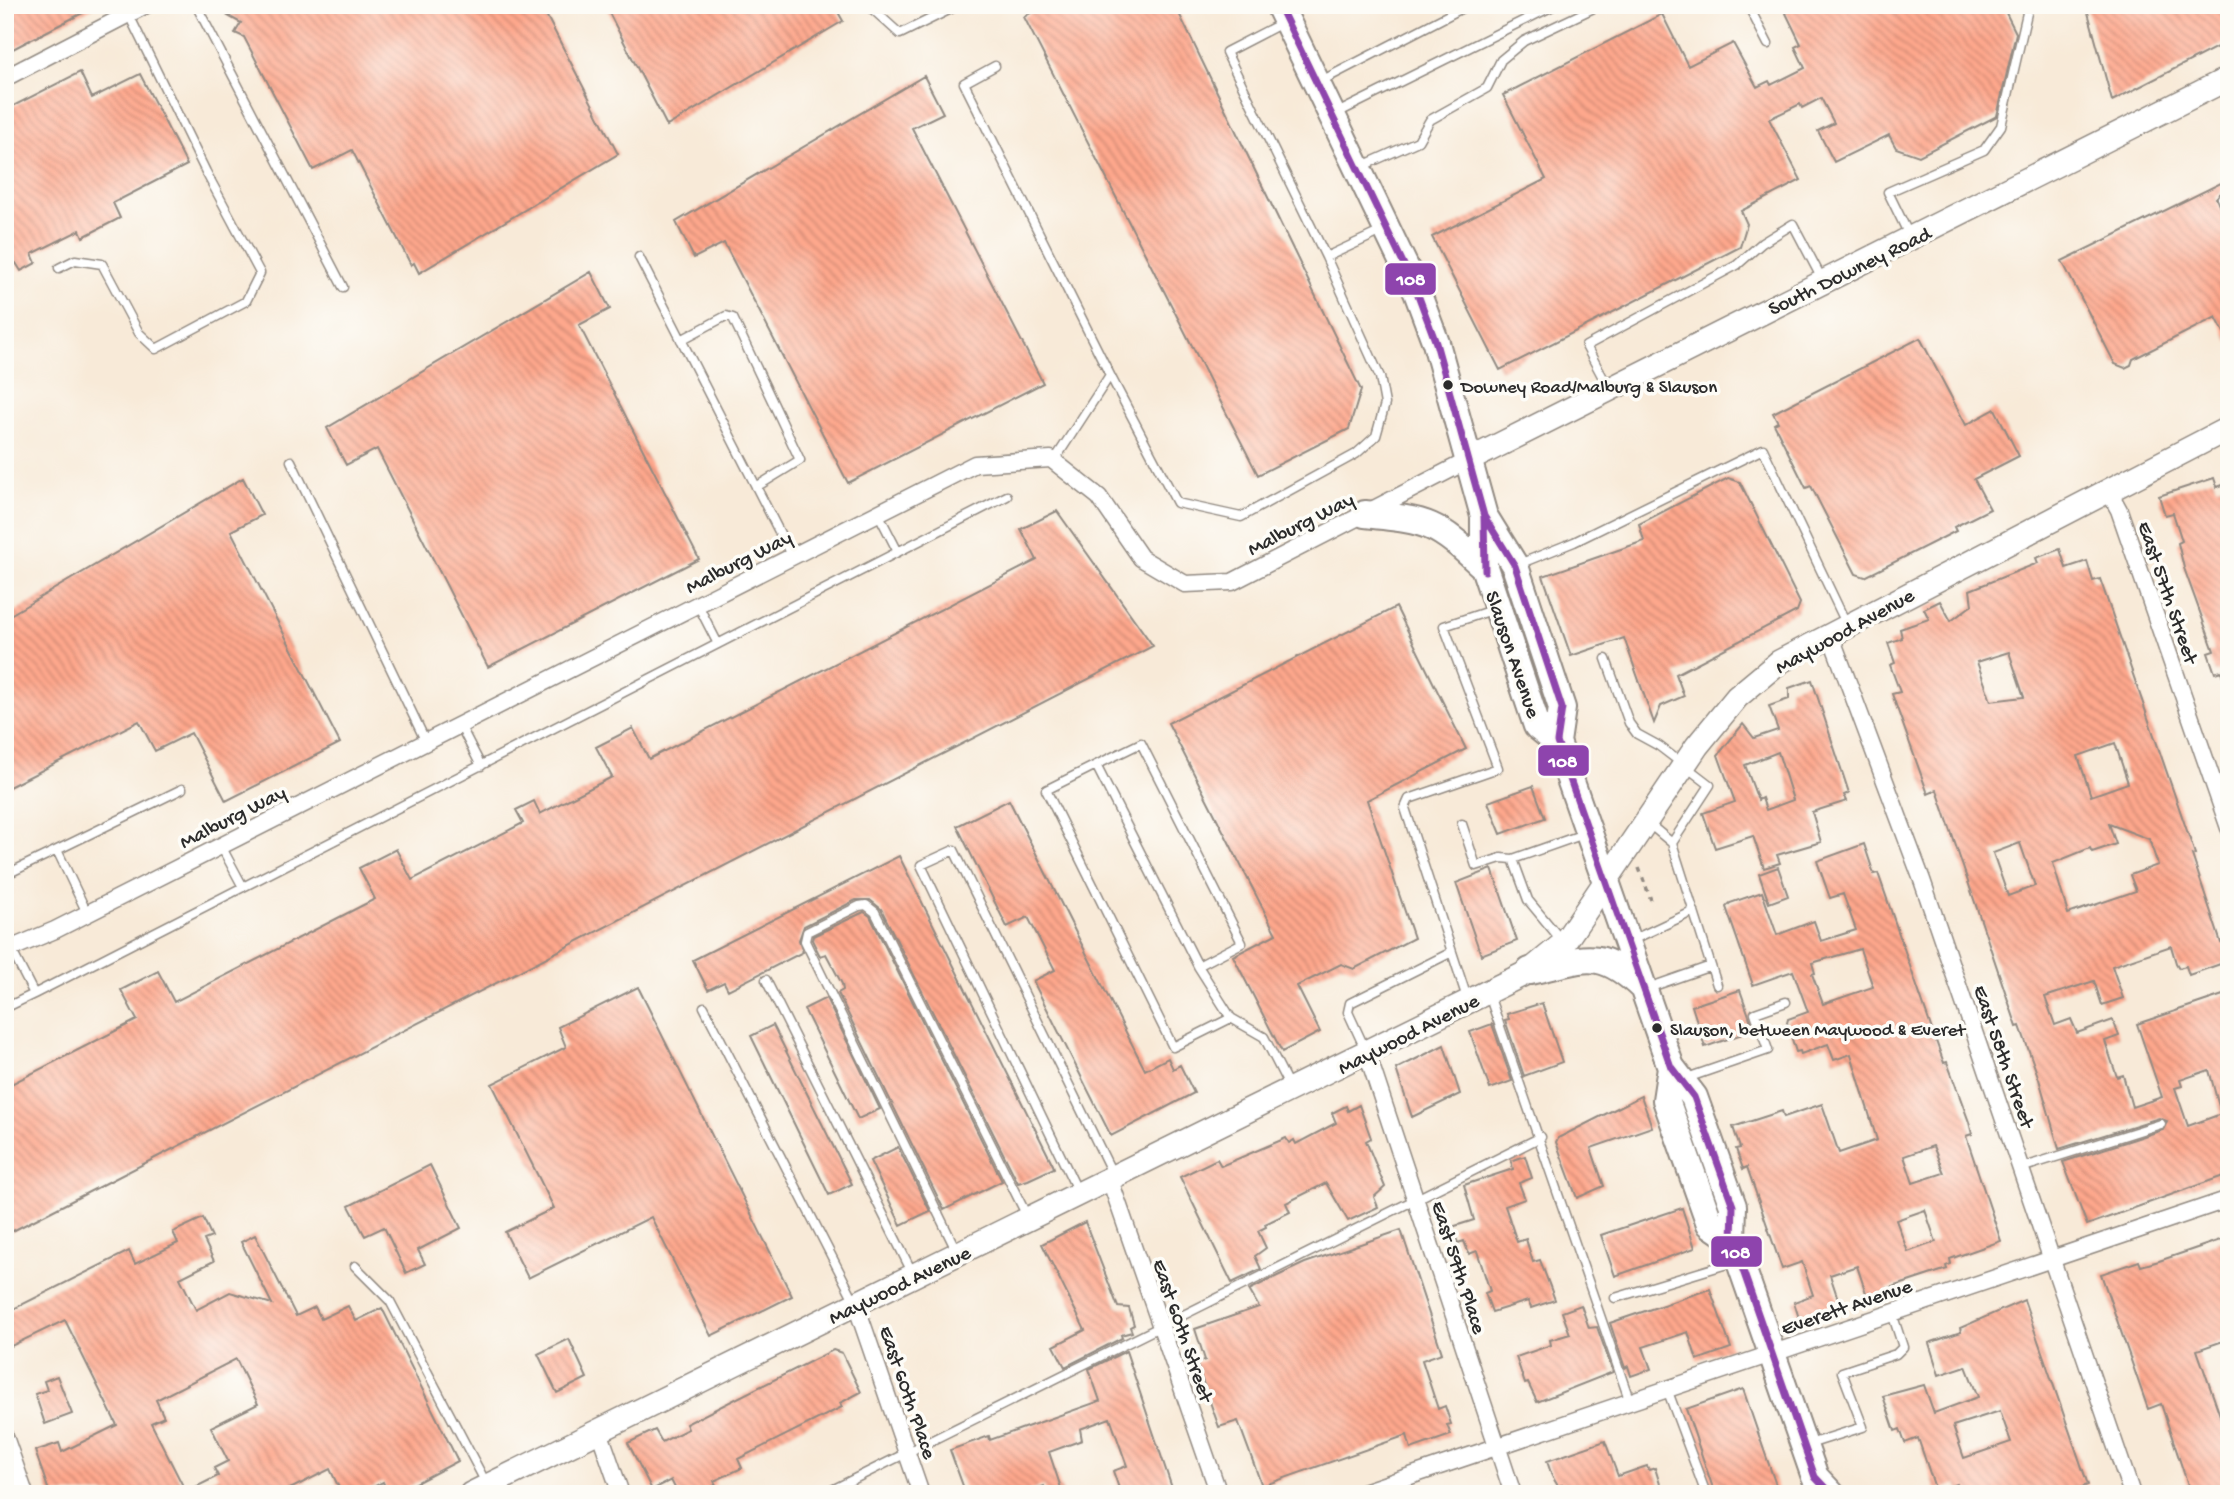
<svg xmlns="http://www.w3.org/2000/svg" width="2234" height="1499" viewBox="0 0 2234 1499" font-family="'Gochi Hand',sans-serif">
  <defs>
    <pattern id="building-back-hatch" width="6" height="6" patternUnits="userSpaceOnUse" patternTransform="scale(1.75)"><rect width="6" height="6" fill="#fea78c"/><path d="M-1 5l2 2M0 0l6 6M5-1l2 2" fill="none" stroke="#ce8873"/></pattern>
  </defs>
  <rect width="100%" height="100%" fill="#fdfcf7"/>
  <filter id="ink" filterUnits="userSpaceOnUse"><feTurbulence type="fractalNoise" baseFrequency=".0143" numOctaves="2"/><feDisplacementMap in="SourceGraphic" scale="14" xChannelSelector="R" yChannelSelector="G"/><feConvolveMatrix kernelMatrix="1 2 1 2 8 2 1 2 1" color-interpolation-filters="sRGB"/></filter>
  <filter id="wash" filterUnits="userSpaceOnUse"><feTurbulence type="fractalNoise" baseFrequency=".00686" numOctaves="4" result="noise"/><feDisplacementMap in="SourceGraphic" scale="28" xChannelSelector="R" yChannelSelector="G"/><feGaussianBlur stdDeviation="1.57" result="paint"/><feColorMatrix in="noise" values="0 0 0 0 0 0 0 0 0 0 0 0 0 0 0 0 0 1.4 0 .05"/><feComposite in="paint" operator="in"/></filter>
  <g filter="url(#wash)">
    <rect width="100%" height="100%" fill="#f8ead8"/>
    <g id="blocks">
      <!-- building -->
      <path fill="url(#building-back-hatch)" fill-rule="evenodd" d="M5,5H98L5,53Z
        M248,5H541L618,154L419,273L414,263L411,265L352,150L313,170L244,37L235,33L241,23L228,16Z
        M605,5H834L843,21L667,126Z
        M1044,5H1175L1361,390L1349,429L1258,475L1024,17Z
        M1782,5H2002L2016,33L1997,116L1919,156L1896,148L1889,135L1834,162L1818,131L1834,123L1821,98L1802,108L1800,104L1769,119L1801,180L1741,211L1747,224L1740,247L1500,370L1432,237L1546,179L1503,95L1662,14L1688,66L1733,43L1757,87L1769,81L1771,85L1805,68L1795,47L1801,44Z
        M2086,5H2229V41L2112,101Z
        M80,72L92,98L140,74L187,165L113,203L120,218L83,237L80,230L32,254L36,263L21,271L16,263L12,265L5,252V110Z
        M924,76L943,113L912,128L1043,383L848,483L724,243L694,258L676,222Z
        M2229,179V197L2222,192L2216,198L2223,215L2229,218V342L2216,317L2133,359L2131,365L2125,368L2115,364L2062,261Z
        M591,272L610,309L579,325L699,559L488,667L377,449L346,465L327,428Z
        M1920,338L1966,425L1995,409L2019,456L1974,479L1990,509L1954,527L1956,531L1865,577L1856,574L1811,486L1806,488L1774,424L1778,422L1773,413Z
        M243,478L262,515L231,531L340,743L226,801L191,733L155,751L139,721L5,789V618Z
        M1728,478L1740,482L1800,603L1797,611L1676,674L1684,696L1661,706L1654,723L1624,638L1571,656L1543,576L1644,541L1639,524Z
        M2214,478L2217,487L2229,483L2227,688L2221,671L2215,673L2208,653L2214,651L2184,568L2178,543L2182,541L2173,513L2165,515L2159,496Z
        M1057,511L1153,646L5,1235V1087L137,1020L121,990L158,971L174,1002L375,899L359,868L396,849L412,880L523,823L516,810L534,801L540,814L612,777L596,747L633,728L649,759L1037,560L1021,529Z
        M2060,549L2066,568L2087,561L2093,581L2100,579L2195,854L2192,855L2221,943L2225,941L2229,954V961L2189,975L2186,966L2179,968L2176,963L2171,946L2112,966L2123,998L2102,1005L2094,981L2045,997L2055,1025L2071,1019L2077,1033L2113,1020L2119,1036L2105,1041L2117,1077L2123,1075L2132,1107L2162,1097L2137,1024L2229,993V1174L2087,1225L2063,1162L2163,1130L2167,1121L2159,1118L2059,1149L2039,1079L2020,1026L2017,1027L1937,790L1928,794L1892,694L1900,692L1890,665L1895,663L1888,643L1902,638L1900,629L1929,619L1924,609L1940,601L1951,621L1972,605L1970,590L2038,563L2036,558ZM2009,652L2024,697L1991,701L1977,662ZM2115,743L2128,783L2091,796L2078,756ZM2109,824L2149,839L2158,865L2130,875L2136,891L2068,914L2053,863L2090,848L2092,852L2116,844ZM2020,843L2035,886L2008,896L1993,853ZM2209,1070L2221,1114L2188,1126L2175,1088L2182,1086L2180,1080Z
        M1396,607L1466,749L1367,800L1414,938L1354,969L1341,964L1297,986L1320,1032L1282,1052L1233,956L1276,934L1168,723Z
        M1812,680L1849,793L1844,795L1847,801L1812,812L1821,842L1777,855L1780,863L1764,868L1753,836L1715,848L1703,813L1735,802L1718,755L1743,724L1754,738L1778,730L1769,706L1789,699V688ZM1778,752L1793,800L1766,810L1762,798L1758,800L1745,765Z
        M1533,786L1545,818L1501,834L1488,802Z
        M1009,800L1145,1070L1168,1058L1173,1069L1180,1065L1194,1093L1111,1136L1033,981L1055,970L1028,917L1007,927L957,826Z
        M1864,844L1874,874L1878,873L1932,1030L1944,1063L1947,1062L1969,1122L1972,1134L1966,1136L2001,1241L1950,1259L1951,1264L1946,1266L1947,1269L1887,1289L1889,1295L1869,1302L1857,1266L1830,1275L1842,1311L1801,1325L1794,1302L1813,1295L1802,1262L1782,1269L1747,1167L1743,1169L1736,1149L1740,1148L1733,1127L1782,1111L1784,1117L1822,1104L1839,1153L1877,1140L1851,1054L1834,1060L1828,1044L1801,1054L1800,1051L1796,1052L1787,1023L1788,1019L1808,1012L1793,971L1753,985L1726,907L1730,903L1762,892L1777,935L1814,921L1821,941L1856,930L1843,894L1830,898L1817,861ZM1860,949L1873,987L1823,1004L1812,974L1815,973L1812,963ZM1933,1146L1944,1173L1913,1183L1904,1156ZM1925,1210L1936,1242L1908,1252L1896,1220Z
        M899,856L1053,1165L1054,1168L1028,1180L1018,1183L881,909L870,900H856L804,926L799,940L803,952L728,990L724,982L708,990L693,960Z
        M1778,867L1788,896L1769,903L1759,874Z
        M1492,869L1517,941L1481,955L1456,883Z
        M864,912L870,916L1002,1181L944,1210L838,993L843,990L842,984L826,954L820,956L812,940L813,936Z
        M638,987L792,1296L711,1336L651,1217L528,1278L505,1232L554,1208L492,1084L566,1047L558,1027Z
        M1740,990L1754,1030L1705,1047L1692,1006Z
        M826,998L880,1109L858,1119L804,1009Z
        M1542,1003L1562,1062L1524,1076L1505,1020L1509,1019L1507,1014Z
        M1492,1024L1512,1081L1490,1089L1470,1032Z
        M773,1025L852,1184L829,1195L751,1036Z
        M1444,1045L1460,1094L1412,1117L1396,1069Z
        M1641,1096L1652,1127L1591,1148L1604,1186L1577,1198L1556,1142L1558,1138Z
        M1359,1105L1371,1138L1366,1141L1385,1187L1374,1197L1378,1207L1348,1221L1326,1183L1286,1203L1290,1212L1265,1224L1266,1227L1258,1231L1266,1248L1255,1256L1261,1269L1232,1283L1180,1177L1217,1159L1221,1166L1286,1138L1289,1143L1294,1140L1296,1144L1336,1123L1332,1113L1346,1106L1348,1111Z
        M898,1147L930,1211L901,1225L870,1161Z
        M1525,1156L1532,1178L1519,1183L1525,1199L1505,1206L1517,1242L1526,1239L1533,1262L1540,1260L1555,1300L1531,1308L1528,1301L1492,1312L1485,1293L1490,1291L1477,1251L1469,1254L1464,1241L1458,1243L1452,1227L1474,1220L1464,1185L1513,1169L1511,1161Z
        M430,1165L461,1228L418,1250L425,1264L406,1273L384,1227L365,1236L349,1206Z
        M1682,1208L1695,1248L1615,1276L1601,1235Z
        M203,1218L212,1237L204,1240L214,1261L180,1278L196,1310L230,1292L272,1304L241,1242L255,1235L296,1316L315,1307L321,1319L348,1306L356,1321L382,1308L458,1461L395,1494H388L383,1482L360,1494H342L330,1469L280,1494H50L35,1451L59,1443L62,1452L117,1425L65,1320L5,1349V1313L129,1251L135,1264L178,1243L173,1232ZM236,1359L258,1404L211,1427L228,1461L214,1468L218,1476L186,1492L151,1423L164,1417L156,1400Z
        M1085,1222L1118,1307L1129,1308L1134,1325L1130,1327L1132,1332L1121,1335L1122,1338L1065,1367L1054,1346L1085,1330L1042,1244Z
        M1401,1230L1442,1353L1422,1360L1438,1409L1445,1406L1451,1424L1447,1425L1451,1435L1411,1449L1407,1435L1262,1486L1238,1421L1219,1427L1196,1363L1205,1360L1195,1329L1259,1307L1249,1290L1267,1281L1305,1263Z
        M2229,1237V1339L2197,1350L2229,1441V1494H2191L2161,1404L2148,1409L2101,1274L2139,1261L2141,1266L2159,1261Z
        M1710,1289L1731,1348L1697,1360L1688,1332L1643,1347L1651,1369L1631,1376L1628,1366L1625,1368L1610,1323Z
        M2024,1300L2088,1485L2062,1494H1960L1957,1484L1936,1491L1918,1438L1905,1443L1900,1429L1895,1431L1883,1396L1924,1385L1934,1413L1978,1397L1966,1366L1939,1375L1929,1343L1961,1332L1960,1328ZM2000,1411L2011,1442L1964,1458L1953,1426Z
        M1581,1305L1589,1328L1597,1327L1613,1372L1537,1402L1528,1383L1525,1384L1516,1357L1551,1345L1550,1340L1570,1334L1562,1312Z
        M569,1339L587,1378L557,1393L538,1354Z
        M833,1350L842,1353L861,1392L840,1403L842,1407L738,1459L742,1468L714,1481L716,1485L699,1494H678L671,1480L652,1490L628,1443L655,1430L662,1442L688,1429L686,1424Z
        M1126,1351L1174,1494H1121L1113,1471L1127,1466L1110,1418L1080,1429L1082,1440L1049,1452L1063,1494H1046L1044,1486L1021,1494H966L950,1450L989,1436L990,1440L1100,1401L1089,1369Z
        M57,1376L72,1414L45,1424L35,1394L47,1390L44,1381Z
        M1743,1389L1779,1494H1715L1686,1409Z
        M1605,1441L1618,1476L1647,1466L1649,1470L1655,1468L1663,1494H1565L1562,1485L1558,1486L1552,1476L1547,1461Z"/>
    </g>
  </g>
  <g filter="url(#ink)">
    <use href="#blocks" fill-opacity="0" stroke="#928a82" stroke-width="2"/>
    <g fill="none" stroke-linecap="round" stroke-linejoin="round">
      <defs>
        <path id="lane" d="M196,5L343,287
          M868,5L900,34L959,5
          M1748,5L1768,44
          M995,66L964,83L1110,375
          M1319,82L1468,5
          M1335,114L1555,5
          M1360,167L1418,141L1430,120L1487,88L1501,60L1524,41L1600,5
          M2222,198L2229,212
          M1910,237L1888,192L1984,150L2001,126L2027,13L2024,5
          M639,257L792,557
          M1326,257L1384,230
          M59,268L75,260L102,264L139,333L156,349L246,301L260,273L206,172L129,15
          M681,340L726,316L733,318L800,460L756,487
          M1609,389L1586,346L1737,265L1762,243L1793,224L1823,281
          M291,461L426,742
          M1054,461L1110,375L1177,503L1241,517L1356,454L1376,436L1385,404L1380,377L1326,257L1226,52L1284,22
          M878,513L898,552
          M1519,564L1574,542L1763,449L1846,623
          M698,605L718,644
          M1606,659L1629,723L1637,734L1659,746L1710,785L1672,843
          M460,725L481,766
          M1096,765L1046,790L1173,1047L1231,1018
          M1648,823L1672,843L1717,985
          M1462,824L1476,866L1501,858L1513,859L1584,834
          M221,846L243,887
          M1513,859L1528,900L1562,941
          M5,875L57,850
          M87,913L57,850L182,789
          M1630,941L1694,911
          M11,949L34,994L1007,496
          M1198,966L1242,943L1141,743L1096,765L1198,966L1231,1018L1264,1037L1290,1088
          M766,980L913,1274
          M1648,988L1711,966
          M1489,995L1630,1402
          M1467,998L1405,808L1409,799L1498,768L1444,626L1495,609
          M704,1007L855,1302
          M5,1008L34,994
          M1366,1051L1348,1012L1350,1003L1452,952
          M1684,1079L1768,1050L1755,1013L1786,1002
          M2021,1168L2161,1124
          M1078,1192L921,865L954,850L1113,1175
          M957,1252L805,941L807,932L859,906L866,905L875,912L1028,1218
          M355,1266L390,1301L486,1483
          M1615,1298L1737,1261
          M1667,1389L1706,1494
          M1806,1445L1863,1427L1842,1372L1896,1354L1903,1347L1892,1313
          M824,1494L1541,1137"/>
        <path id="street" d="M5,78L146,5
          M2108,490L2119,510L2229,828
          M1830,634L1922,880L2132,1494
          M5,951L55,930L975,464L1051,459L1099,497L1141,558L1185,584L1232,582L1469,460
          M1367,1053L1513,1494
          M1110,1180L1219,1494
          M856,1305L921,1494
          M599,1431L621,1494
          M5,1437L25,1494
          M1357,1494L2229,1199"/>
        <path id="secondary" d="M1469,460L2229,78
          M471,1494L1530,971L1564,943L1697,746L1737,697L1779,662L2229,428"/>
        <path id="primary" d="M1279,5L1417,292L1436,343L1484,516V567L1537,726L1557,742
          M1365,514C1431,521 1435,522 1484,567
          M1484,516L1515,566L1562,708L1557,742L1671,1067L1694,1097L1733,1206L1732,1239L1815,1477L1831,1494
          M1530,971C1583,960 1598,945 1642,987
          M1671,1067L1666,1100L1710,1224L1732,1239"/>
      </defs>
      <!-- lane casing -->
      <use href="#lane" stroke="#928a82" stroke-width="11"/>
      <!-- street casing -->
      <use href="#street" stroke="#928a82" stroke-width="19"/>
      <!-- secondary casing -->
      <use href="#secondary" stroke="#928a82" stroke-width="26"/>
      <!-- primary casing -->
      <use href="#primary" stroke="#928a82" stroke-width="30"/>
      <!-- path -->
      <path stroke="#928a82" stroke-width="3.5" stroke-dasharray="5 5" stroke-linecap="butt" d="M1639,868L1651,900"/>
      <!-- lane -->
      <use href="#lane" stroke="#fff" stroke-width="8"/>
      <!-- street -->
      <use href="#street" stroke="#fff" stroke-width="16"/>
      <!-- secondary -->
      <use href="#secondary" stroke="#fff" stroke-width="23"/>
      <!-- primary -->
      <use href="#primary" stroke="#fff" stroke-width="26"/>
      <defs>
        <path id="bus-1" d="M1279,5L1417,292L1436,343L1484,516L1485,571
          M1484,516L1515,566L1562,708L1557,742L1671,1067L1694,1097L1733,1206L1732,1239L1815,1477L1831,1494"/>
      </defs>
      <!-- bus-1 casing -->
      <use href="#bus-1" stroke="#fdfcf7" stroke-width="12"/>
      <!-- bus-1 -->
      <use href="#bus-1" stroke="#8e44ad" stroke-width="7"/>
    </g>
  </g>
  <!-- markers -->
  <g fill="#2b2b2b" stroke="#fdfcf7" stroke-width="2.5">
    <circle cx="1448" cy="385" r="6"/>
    <circle cx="1657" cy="1028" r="6"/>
  </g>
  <g text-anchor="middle" stroke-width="7" stroke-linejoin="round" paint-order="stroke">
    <!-- bus labels -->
    <g font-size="19" fill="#2b2b2b" stroke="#fdfcf7" text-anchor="start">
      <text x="1461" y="392">Downey Road/Malburg &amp; Slauson</text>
      <text x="1670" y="1035">Slauson, between Maywood &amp; Everet</text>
    </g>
    <!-- street labels -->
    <g font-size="21" fill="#2b2b2b" stroke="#fdfcf7">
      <text transform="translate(1849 270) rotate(-26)" y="7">South Downey Road</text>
      <text transform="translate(1300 523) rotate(-27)" y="7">Malburg Way</text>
      <text transform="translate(738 561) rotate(-27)" y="7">Malburg Way</text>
      <text transform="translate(2169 592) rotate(71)" y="7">East 57th Street</text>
      <text transform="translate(1844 630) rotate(-29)" y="7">Maywood Avenue</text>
      <text transform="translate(1514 654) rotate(71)" y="7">Slauson Avenue</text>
      <text transform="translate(232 816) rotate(-27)" y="7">Malburg Way</text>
      <text transform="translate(1408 1033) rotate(-27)" y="7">Maywood Avenue</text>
      <text transform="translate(2005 1056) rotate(71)" y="7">East 58th Street</text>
      <text transform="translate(1460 1267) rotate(72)" y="7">East 59th Place</text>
      <text transform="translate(899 1284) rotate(-26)" y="7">Maywood Avenue</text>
      <text transform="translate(1846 1306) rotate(-19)" y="7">Everett Avenue</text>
      <text transform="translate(1184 1330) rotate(71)" y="7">East 60th Street</text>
      <text transform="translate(909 1392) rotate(71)" y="7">East 60th Place</text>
    </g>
  </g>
  <g stroke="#fdfcf7" stroke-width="2.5">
    <rect x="1384" y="262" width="53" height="34" rx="7" fill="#8e44ad"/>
    <rect x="1537" y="744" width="53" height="33" rx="7" fill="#8e44ad"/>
    <rect x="1710" y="1235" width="53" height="33" rx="7" fill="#8e44ad"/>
  </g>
  <g font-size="19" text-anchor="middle" font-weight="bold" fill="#fff">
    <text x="1411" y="285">108</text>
    <text x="1563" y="767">108</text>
    <text x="1736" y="1258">108</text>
  </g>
  <!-- margin -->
  <rect width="2234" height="1499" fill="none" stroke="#fdfcf7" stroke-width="28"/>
</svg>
